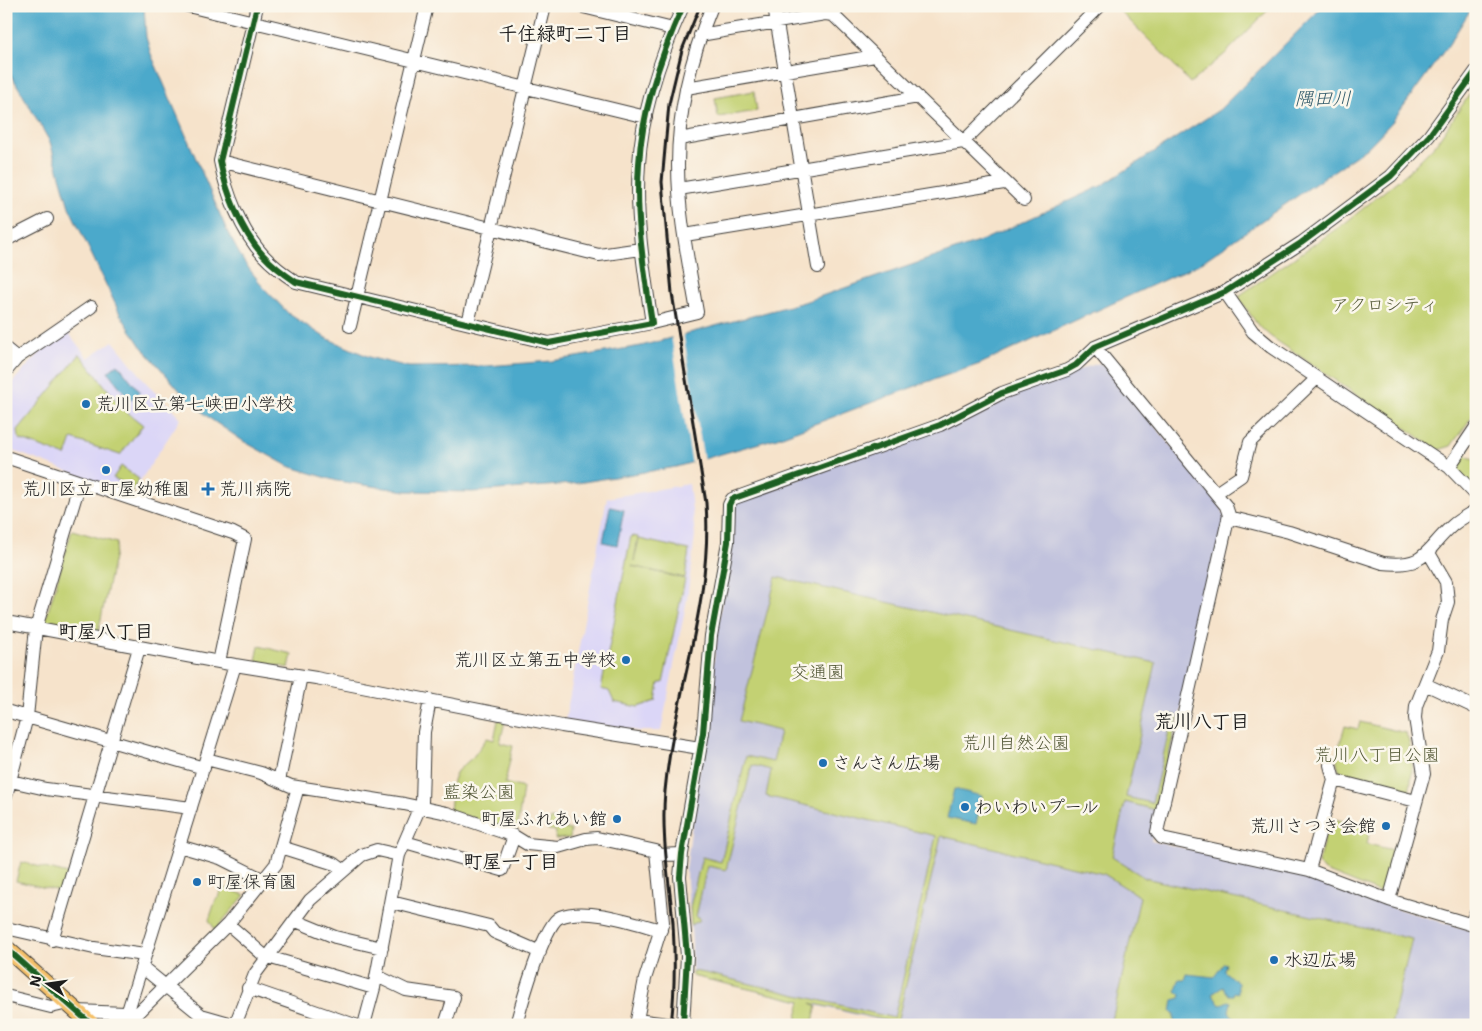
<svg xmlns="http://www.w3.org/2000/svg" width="1482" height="1031" viewBox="0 0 1482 1031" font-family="'Shantell Sans','Klee One',sans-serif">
  <rect width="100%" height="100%" fill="#fbf7ec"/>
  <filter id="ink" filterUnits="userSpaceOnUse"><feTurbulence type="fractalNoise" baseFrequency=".02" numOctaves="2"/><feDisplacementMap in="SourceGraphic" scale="10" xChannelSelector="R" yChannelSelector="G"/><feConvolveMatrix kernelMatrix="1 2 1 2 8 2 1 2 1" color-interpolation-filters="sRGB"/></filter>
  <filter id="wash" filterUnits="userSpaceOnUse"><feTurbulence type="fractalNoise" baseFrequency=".0096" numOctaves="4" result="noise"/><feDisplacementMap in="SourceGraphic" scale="20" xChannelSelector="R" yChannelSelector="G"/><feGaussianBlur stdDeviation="1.12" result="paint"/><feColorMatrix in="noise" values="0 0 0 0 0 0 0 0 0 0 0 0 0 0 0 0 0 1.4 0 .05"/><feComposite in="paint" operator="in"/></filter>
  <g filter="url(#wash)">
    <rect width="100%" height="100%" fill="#f6e3cb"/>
    <!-- built -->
    <path fill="#dbd6f7" d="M67,331L88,358L113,341L151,388L181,418L131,495L6,448V389L51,341Z
      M689,484L695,535L687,599L661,731H640L565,721L607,498Z"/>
    <!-- industrial -->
    <path fill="#c1c2dd" d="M1099,363L1105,365L1222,508L1225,519L1151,841L1306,874L1391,907L1476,932V1025H898L692,976V942L686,870L734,506L736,503L1022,390Z"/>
    <!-- green -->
    <path fill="#c3d173" stroke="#707648" d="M1115,6H1272L1225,54L1190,83L1175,66Z
      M1476,85V411L1451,446L1438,450L1270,336L1257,324L1239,298L1240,295L1345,223L1407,173L1435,145Z
      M754,91L757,111L718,117L715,98Z
      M80,354L123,409L143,425L120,455L72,439L66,456L19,439L18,430Z
      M1461,454L1476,460V489L1452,467Z
      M121,466L139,479L131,493L124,490L122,482L113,478Z
      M72,530L117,543L98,633L45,622Z
      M631,536L638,537L634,561L639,539L689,550L685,578L632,566L685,579L663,683H659L656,701L638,707L614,702L609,691L601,689Z
      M776,577L1156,663L1126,797L1152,803L1173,714L1178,716L1156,810L1125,802L1112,857L1145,878L1412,939L1391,1025H1111L1140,897L1104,874L941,836L897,1023L811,1003L817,1006L812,1025H795L801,1001L692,976V971L705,973L894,1018L936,836L766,796L771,770L752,765L726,870L707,866L696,917L700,918L699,921L691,925L690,907L702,857L721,862L746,756L773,762L780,731L739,721Z
      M259,646L292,654L289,668L256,661Z
      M498,720L505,721L500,743L513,746L505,783L523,788L517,831L450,811L453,780L457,771L473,757L487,738L494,740Z
      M1360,722L1406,733C1414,755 1413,770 1409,793L1343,776C1330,762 1341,743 1345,726L1358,729Z
      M1330,818L1370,828L1367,844L1398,851L1388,891L1383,894L1323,870L1318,863Z
      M550,819L566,821L565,829L571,830L570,838L555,839L556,831L548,830Z
      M21,862L68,874L63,892L16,881Z
      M222,887L245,895L215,930L209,920L216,899L219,898Z"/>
    <!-- water -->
    <path fill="#4ca9cb" stroke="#346274" d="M6,6H144L146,37L151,54L228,233L244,262L264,288L289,314L326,338L372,358L409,367L487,366L552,361L641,346L804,302L981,241L1101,186L1219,110L1323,6H1473L1449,44L1392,122L1367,148L1199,264L980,364L924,383L777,438L676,467L571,484L473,492L406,491L337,481L288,466L243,441L209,418L181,392L140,345L120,314L69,207L50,142L6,66Z
      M118,364L140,392L130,400L108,372Z
      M610,507L624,510L617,545L603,542Z
      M954,789L982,796L976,824L947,818Z
      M1224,963L1226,964L1224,971L1238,983V993L1234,992L1233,995H1229L1223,987L1212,994L1220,1005L1228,1001L1231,1002L1229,1011L1231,1015L1241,1021L1235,1025H1202L1201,1023L1196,1025L1193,1022L1190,1025H1172L1174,1023V1013L1171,1012L1173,1000L1180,998L1181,995L1176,991L1179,980H1185L1187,974L1214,977Z"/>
    <!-- pier -->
    <path fill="#f6e3cb" d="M683,332L704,462L692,465L671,335Z"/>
  </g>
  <g filter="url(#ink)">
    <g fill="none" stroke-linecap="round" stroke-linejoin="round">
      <defs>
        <path id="minor" d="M188,6L646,117
          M257,6L220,161C226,192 241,231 263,255C273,266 284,274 296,282L549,343L652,323C644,271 635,217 639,164C642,109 661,55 683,6
          M579,6L673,29
          M774,6L818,267
          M840,6L833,15L1024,200
          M700,35L825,14L833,15
          M686,88L875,56
          M679,139L918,97
          M220,161L599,255L641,249
          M679,189L963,142L1100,6
          M685,235L1004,183
          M6,240L47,219
          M1225,292L1253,332L1271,347L1449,467L1476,495
          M468,323L545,6
          M652,323L697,312C689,264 678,214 678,165C678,110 691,57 712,6
          M350,326L427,6
          M1095,347L1226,506L1229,515L1157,832L1162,838L1309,870L1389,900L1476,926
          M6,349L17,358
          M6,371L17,358L91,307
          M6,457L233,533L245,539L219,662
          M1449,467L1476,427
          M1216,493L1241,476L1250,442L1316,379
          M1229,517L1289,532L1383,563C1428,568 1425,549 1453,525C1460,519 1468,515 1476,510
          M6,622L235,665L316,678L562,726L700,748
          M1425,684L1476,708
          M6,711L204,768
          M206,759L261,773L291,786L404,804L447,813L514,836L527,844L558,847L586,839L597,838L656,851L663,922L645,979L636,1025
          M1330,765L1334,780
          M6,780L46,789L191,808
          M279,781L301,676
          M6,796L27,717L36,628L80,482
          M405,842L502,870L514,836
          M179,846L220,858L264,880
          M281,847L335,864L343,870
          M657,855L682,854
          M1309,870L1334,780L1416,801
          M1389,900L1424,774L1415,718L1416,706L1438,651L1442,620L1448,602L1446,582L1429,553
          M391,902L489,926L494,932L540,952
          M296,921L335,937L382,948
          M228,924L267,958
          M1471,924L1476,912
          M6,928L94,948L145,955
          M52,940L139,648
          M268,957L374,988
          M142,967L201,1015L236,1025
          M377,976L406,990L454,997L445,1025
          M248,988L355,1025
          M6,996L51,1007L68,1003
          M77,1011L125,1013L141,1025
          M127,1014L235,665
          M133,1018L228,924L276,864L298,787
          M637,1020L675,1025
          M235,1025L255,974L310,900L362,855L377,850L399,855
          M364,1025L374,988L399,855L422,802L424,732L430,700
          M516,1025C521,1006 544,923 560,917C586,906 635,923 661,930
          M683,1025L687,956L680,877L682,854L703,733L711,636L728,542L729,505L732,499L940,425L1002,393L1067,370L1076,365L1095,347L1225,292L1301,243L1391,176L1429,136L1476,71"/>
        <path id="major" d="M6,948L92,1025"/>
      </defs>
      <!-- minor casing -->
      <use href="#minor" stroke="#3d3a36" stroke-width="14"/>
      <!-- major casing -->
      <use href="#major" stroke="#3d3a36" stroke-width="18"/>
      <!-- minor -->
      <use href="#minor" stroke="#fff" stroke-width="12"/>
      <!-- major -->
      <use href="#major" stroke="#f5c16b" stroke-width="16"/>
      <!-- rail -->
      <path stroke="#1c1c1c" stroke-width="3" d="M671,1025C675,991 675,957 673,923C669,878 661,836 665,791C674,693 713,604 706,503L672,293L662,182L669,104L682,50L700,6"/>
      <defs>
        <path id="cycleway" d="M257,6L220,161C226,192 241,231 263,255C273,266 284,274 296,282L549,343L652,323C644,271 635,217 639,164C642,109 661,55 683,6
          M6,948L92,1025
          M683,1025L687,956L680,877L682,854L703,733L711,636L728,542L729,505L732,499L940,425L1002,393L1067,370L1076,365L1095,347L1225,292L1301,243L1391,176L1429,136L1476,71"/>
      </defs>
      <!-- cycleway casing -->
      <use href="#cycleway" stroke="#fbf7ec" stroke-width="9"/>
      <!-- cycleway -->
      <use href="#cycleway" stroke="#1b5e20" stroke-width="6"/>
    </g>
  </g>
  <!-- markers -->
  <g fill="#1f6fb2" stroke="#fbf7ec" stroke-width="2">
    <circle cx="86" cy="404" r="5"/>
    <circle cx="106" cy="470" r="5"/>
    <path d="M205.5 481.5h5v5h5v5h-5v5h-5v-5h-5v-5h5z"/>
    <circle cx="626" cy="660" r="5"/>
    <circle cx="823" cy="763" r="5"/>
    <circle cx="965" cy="807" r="5"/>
    <circle cx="617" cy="819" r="5"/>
    <circle cx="1386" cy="826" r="5"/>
    <circle cx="197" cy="882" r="5"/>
    <circle cx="1274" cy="960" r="5"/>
  </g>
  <g text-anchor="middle" stroke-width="5" stroke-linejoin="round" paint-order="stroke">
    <!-- park labels -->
    <g font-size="18" fill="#565b3a" stroke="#fbf7ec">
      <text x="1385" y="311">アクロシティ</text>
      <text x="818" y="678">交通園</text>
      <text x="1016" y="749">荒川自然公園</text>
      <text x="1377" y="761">荒川八丁目公園</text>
      <text x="479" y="798">藍染公園</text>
    </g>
    <!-- poi labels -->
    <g font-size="18" fill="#1c1c1c" stroke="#fbf7ec" text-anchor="start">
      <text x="96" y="410">荒川区立第七峡田小学校</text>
      <text x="106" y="495" text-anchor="middle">荒川区立 町屋幼稚園</text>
      <text x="219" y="495">荒川病院</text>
      <text x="616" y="666" text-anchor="end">荒川区立第五中学校</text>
      <text x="833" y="769">さんさん広場</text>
      <text x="975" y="813">わいわいプール</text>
      <text x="607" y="825" text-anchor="end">町屋ふれあい館</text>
      <text x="1376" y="832" text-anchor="end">荒川さつき会館</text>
      <text x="207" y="888">町屋保育園</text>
      <text x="1284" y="966">水辺広場</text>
    </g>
    <!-- neighbourhood labels -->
    <g font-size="19" font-weight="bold" fill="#1c1c1c" stroke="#fbf7ec">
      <text x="565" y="40">千住緑町二丁目</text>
      <text x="106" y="638">町屋八丁目</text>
      <text x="1202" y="728">荒川八丁目</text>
      <text x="511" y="868">町屋一丁目</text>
    </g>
    <!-- water labels -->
    <g font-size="19" font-style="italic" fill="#325b6b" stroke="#fbf7ec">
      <text x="1323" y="105">隅田川</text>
    </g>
  </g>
  <!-- margin -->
  <rect width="1482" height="1031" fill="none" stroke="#fbf7ec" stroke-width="25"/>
  <!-- north arrow -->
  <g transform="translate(48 984) rotate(283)" stroke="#fbf7ec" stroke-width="4" paint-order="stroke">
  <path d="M0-4L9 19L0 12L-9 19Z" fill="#1c1c1c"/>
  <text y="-8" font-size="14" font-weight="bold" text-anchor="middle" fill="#1c1c1c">N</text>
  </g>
</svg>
